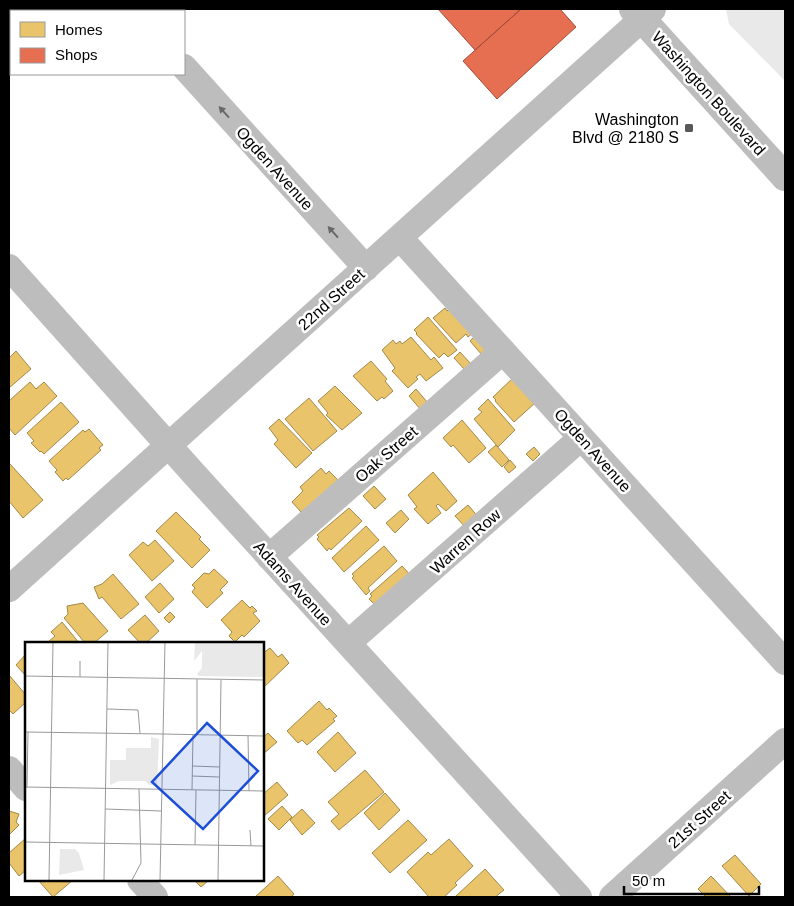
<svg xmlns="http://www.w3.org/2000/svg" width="794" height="906" viewBox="0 0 794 906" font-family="Helvetica,sans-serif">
  <rect width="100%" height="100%" fill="#fff"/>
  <!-- green -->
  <path fill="#e9e9e9" d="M726,9H785V81L729,24Z"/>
  <!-- homes -->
  <path fill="#e9c46a" stroke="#a3894a" d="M452,306L475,331L468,337L466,334L456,343L433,318L445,308L447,311Z
    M428,317L457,350L448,357L444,353L439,358L416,334L417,333L414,330Z
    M477,334L490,348L482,355L470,341Z
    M411,337L431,360L434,357L443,368L426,381L420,374L416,377L418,379L408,388L392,371L395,368L382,350L393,340L396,344L400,341L402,344Z
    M16,351L31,369L9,388V358Z
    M460,352L471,364L465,370L454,358Z
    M371,361L387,379L385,381L393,391L384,399L382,397L377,401L353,376Z
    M513,378L535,403L514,422L495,401L496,400L493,397Z
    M30,382L36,389L44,382L57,396L15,435L9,428V401Z
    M335,386L362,413L342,430L326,415L328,413L318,401Z
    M416,389L428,403L421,410L409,396Z
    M309,398L337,431L313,451L285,419Z
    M488,399L515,430L498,447L474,419L482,412L478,409Z
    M61,402L79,422L44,454L41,451L40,452L31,443L34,441L27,433Z
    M279,419L312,453L296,468L274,444L278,440L269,428Z
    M462,420L486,448L469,463L453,445L451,447L443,438Z
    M89,429L103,445L99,448L101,450L68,480L66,478L63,481L55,472L57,470L49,461L83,430L85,432Z
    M496,445L509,460L502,467L488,452Z
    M534,447L540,454L533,461L526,454Z
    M510,460L516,467L509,473L504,467Z
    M9,463L43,500L23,518L9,501Z
    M321,468L326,474L329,471L340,482L301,512L292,502L303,491L300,487Z
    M433,472L457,501L446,511L438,504L436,506L441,513L428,524L414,509L417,507L408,495Z
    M374,486L386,499L375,509L363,496Z
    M468,505L480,519L468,530L455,516Z
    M349,508L362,521L331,550L329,548L327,551L317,539L319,537L317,535Z
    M401,510L409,519L395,533L386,523Z
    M176,512L201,537L199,539L210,550L192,568L156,531Z
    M366,526L379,540L344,572L332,558Z
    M155,540L174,561L152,581L129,555L143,542L148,546Z
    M384,546L397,561L368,588L370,591L366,595L352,578L354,576L352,574Z
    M402,566L416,581L380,610L369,599L372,596L370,594Z
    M214,569L228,582L220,590L223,593L207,608L192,592L195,588L192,585L204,573L209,574Z
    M113,574L139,604L121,619L102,597L99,599L94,587L102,584Z
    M160,583L174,599L159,613L145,597Z
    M242,600L250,608L252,606L257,611L253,613L260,621L244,637L242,635L235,642L229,636L232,632L221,620Z
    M83,603L108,631L93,644H86L64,618L68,614L67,606Z
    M170,612L175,617L169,623L164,618Z
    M145,615L159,631L145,644H141L128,630Z
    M62,622L80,644H50L48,642L55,636L51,632Z
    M270,648L278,657L282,654L289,663L262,689V654Z
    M26,654V676L16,665Z
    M9,675L26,695V702L13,714L9,710Z
    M319,701L327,710L329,708L337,716L333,719L335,721L307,745L302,740L298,743L287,731Z
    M338,732L356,753L335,772L317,752Z
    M268,733L277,742L262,755V738Z
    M365,770L384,792L339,830L331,821L339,814L328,802Z
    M277,782L288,795L264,816L262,814V795Z
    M385,793L400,810L379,830L364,813Z
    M282,806L292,817L279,830L268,819Z
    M302,809L315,823L302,835L290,820Z
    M9,811L19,814L16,822L19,825L9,835Z
    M408,820L427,840L390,873L372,853Z
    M26,838V870L19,876L9,863V853Z
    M449,839L473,866L455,883L457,885L444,897H429L407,872L428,852L431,855Z
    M735,855L761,884L749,896L722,866Z
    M485,869L504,890L495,897H457L456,896Z
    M278,876L294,894L291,897H255Z
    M711,876L731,897H706L698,889Z
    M38,880H73L53,897Z
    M194,880H209L201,887Z"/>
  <!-- shops -->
  <path fill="#e76f51" stroke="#a24e39" d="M438,9H521L475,50Z
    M521,9H560L576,27L497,99L463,61Z"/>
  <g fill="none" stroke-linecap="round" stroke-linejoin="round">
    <!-- minor -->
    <path stroke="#bdbdbd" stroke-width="26" d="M131,9L134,11
      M184,67L366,268
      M400,238L785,662
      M9,267L195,475L579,897
      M269,557L503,351
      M9,589L653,9
      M348,643L581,438
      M9,769L26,788
      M140,880L155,897
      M612,897L785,741"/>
    <!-- major -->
    <path stroke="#bdbdbd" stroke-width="28" d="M633,9L785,177"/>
  </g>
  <!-- one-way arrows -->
  <defs><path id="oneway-solid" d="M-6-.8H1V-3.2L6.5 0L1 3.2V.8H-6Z" transform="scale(1.25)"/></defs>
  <g fill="#686868">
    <use href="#oneway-solid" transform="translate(224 112) rotate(-132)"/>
    <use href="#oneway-solid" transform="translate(333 232) rotate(-132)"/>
  </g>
  <!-- markers -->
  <rect fill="#595959" stroke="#fff" stroke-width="2" x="684" y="123" width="10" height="10" rx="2.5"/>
  <g text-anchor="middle" stroke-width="5" stroke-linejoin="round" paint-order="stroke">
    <!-- street labels -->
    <g font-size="16" fill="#000" stroke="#fff">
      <text transform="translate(709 93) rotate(48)" y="6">Washington Boulevard</text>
      <text transform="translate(275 168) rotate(48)" y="6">Ogden Avenue</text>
      <text transform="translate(331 299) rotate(-42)" y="6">22nd Street</text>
      <text transform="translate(593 450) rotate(48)" y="6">Ogden Avenue</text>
      <text transform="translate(386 454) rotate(-41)" y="6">Oak Street</text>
      <text transform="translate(465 541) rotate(-42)" y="6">Warren Row</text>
      <text transform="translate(293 583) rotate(48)" y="6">Adams Avenue</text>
      <text transform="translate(699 819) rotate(-42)" y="6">21st Street</text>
    </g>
    <!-- poi labels -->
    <g font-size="16" fill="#000" stroke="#fff" text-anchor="end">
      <text x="679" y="125">Washington<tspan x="679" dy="18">Blvd @ 2180 S</tspan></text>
    </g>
  </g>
  <!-- overview -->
  <g transform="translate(25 642)">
    <rect width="239" height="239" fill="#fff"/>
    <path d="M170,0H239V35L174,34L172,32L177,26V9L169,19ZM126,95L134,97L132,143H124L120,139H94L85,143V118H101V106H126ZM35,207H50L54,211L59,228L34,233Z" fill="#e9e9e9"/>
    <path fill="none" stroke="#999" stroke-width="1" d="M55,0H88M55,19V35M0,34L239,38M82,67L113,68L115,91M0,90L138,92M138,92L239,94M172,92V37M223,93L224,149M167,124L195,125M167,134L194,135M0,145L239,149M2,145L3,90M167,148L168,92M80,167L136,169M225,188L226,204M0,200L239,204M170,203L171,148M24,238L28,0M79,238L83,0M107,238L116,221L114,147M135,238L140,0M193,238L196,38"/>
    <path fill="#1d4ed8" fill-opacity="0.15" stroke="#1d4ed8" stroke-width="2.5" d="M182,81L233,129L178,187L127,140Z"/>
    <rect width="239" height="239" fill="none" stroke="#000" stroke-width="2.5"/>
  </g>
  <!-- border -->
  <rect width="794" height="906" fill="none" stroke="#000000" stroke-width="20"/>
  <!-- legend -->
  <rect x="10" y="10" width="175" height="65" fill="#ffffff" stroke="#999999"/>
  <rect x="20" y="22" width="25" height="15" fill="#e9c46a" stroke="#999999"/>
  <text x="55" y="35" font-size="15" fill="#000000">Homes</text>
  <rect x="20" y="48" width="25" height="15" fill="#e76f51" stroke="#999999"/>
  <text x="55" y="60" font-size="15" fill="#000000">Shops</text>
  <!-- scale -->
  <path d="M624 886v8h135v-8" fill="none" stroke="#000000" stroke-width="2.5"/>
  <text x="632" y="886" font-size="15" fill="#000000" stroke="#ffffff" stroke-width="4" paint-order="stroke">50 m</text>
</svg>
